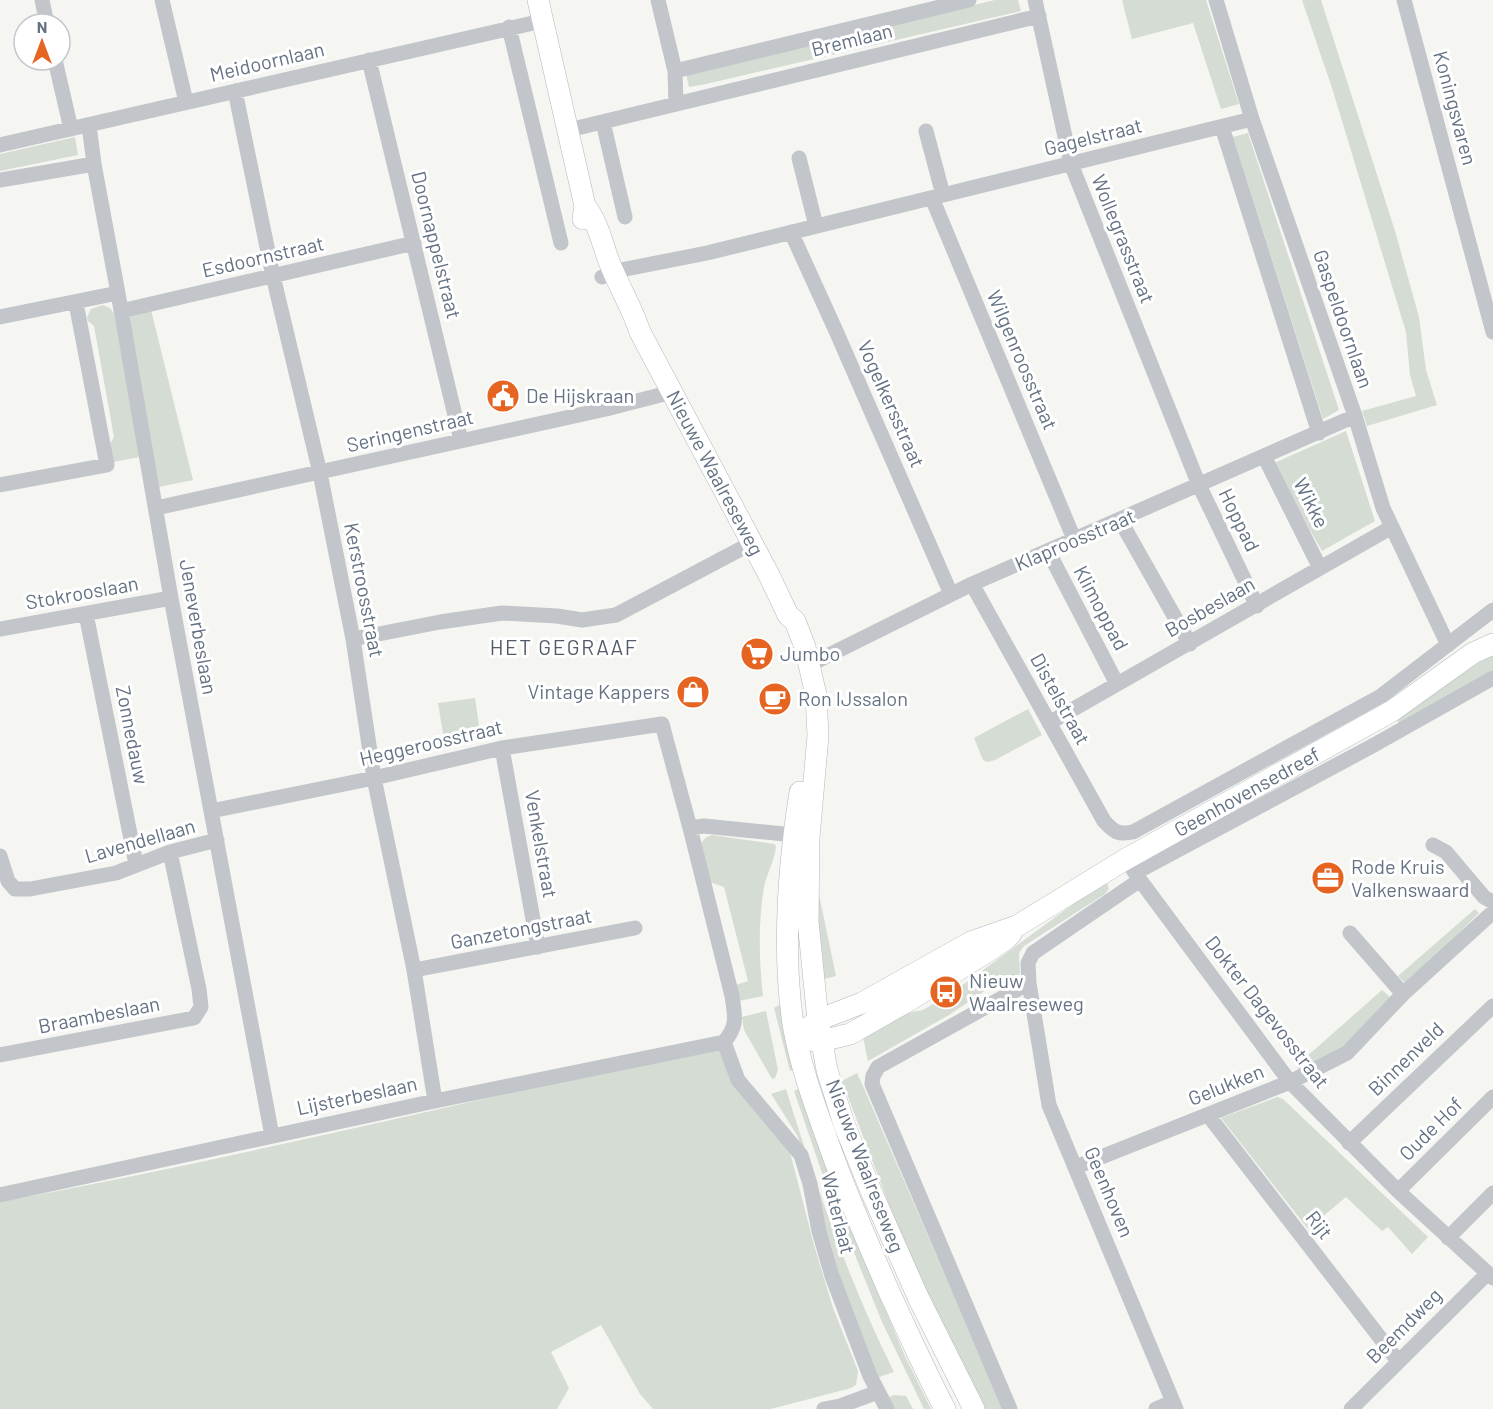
<svg xmlns="http://www.w3.org/2000/svg" width="1493" height="1409" viewBox="0 0 1493 1409" font-family="Barlow,sans-serif">
  <rect width="100%" height="100%" fill="#f5f5f1"/>
  <!-- green -->
  <path fill="#d5dcd3" d="M995,0H1018L1021,11L706,84L689,87L686,74L704,68Z
    M1122,0H1206L1239,104L1221,109L1193,23L1132,39Z
    M1302,0H1321L1395,231L1419,317L1426,370L1437,405L1367,426L1362,411L1416,396L1410,375L1406,332L1332,88Z
    M1248,133L1339,410L1323,419L1233,137Z
    M75,137L78,155L0,171V154Z
    M103,305L110,308L114,314L140,457L113,462L110,444L114,437L94,326L88,321L87,317L91,309Z
    M151,310L193,480L159,487L128,315Z
    M1346,431L1375,521L1322,551L1272,464Z
    M1493,653V672L1399,724L1397,719Z
    M475,698L481,739L445,745L438,703Z
    M1028,709L1042,735L995,760L987,762L983,760L974,738Z
    M712,835L774,844L776,846C775,860 767,873 764,887C758,923 759,960 763,996L739,1001L736,985L748,981L724,887L710,882L701,847C702,840 705,837 712,835Z
    M1106,880L1109,889L1105,894L1024,946L1019,953L1020,974L986,990L949,1015L868,1061L863,1037L903,1014L923,1010L953,992Z
    M817,885L836,976L820,980Z
    M1475,909L1479,913L1417,974L1415,973L1405,983L1398,976Z
    M1382,990L1390,997L1334,1057L1301,1072L1296,1066Z
    M783,1003L795,1070L790,1071L774,1008Z
    M766,1011L778,1070L775,1078L772,1079L744,1030L742,1017Z
    M719,1045L790,1152L814,1245L833,1308L858,1371L856,1385L851,1388L771,1409H653L640,1394L601,1325L551,1352L569,1388L557,1409H0V1202C241,1157 480,1099 719,1045Z
    M857,1073L863,1086L1003,1409H984L910,1260L842,1081Z
    M800,1088L837,1195L904,1354L931,1409H924L882,1322L822,1173L794,1091Z
    M786,1089C816,1186 849,1282 894,1372L876,1378L856,1334L807,1161L797,1135L771,1094Z
    M1277,1097L1283,1099L1428,1237L1412,1254L1388,1227L1382,1231L1346,1197L1308,1229L1221,1118Z
    M894,1395L906,1396L913,1409H892L886,1398Z"/>
  <g fill="none" stroke-linecap="round" stroke-linejoin="round">
    <defs>
      <path id="secondary" d="M538,0L585,206L583,219
        M585,206C600,224 603,250 613,271C622,292 633,310 640,332L769,575L788,615L795,621L805,647L816,695L818,736L809,837L808,921L818,1020L827,1070L844,1124L871,1191L918,1297L974,1409
        M800,792C788,869 782,948 793,1024C800,1065 814,1103 828,1142C846,1194 868,1243 890,1294C908,1332 925,1371 945,1409
        M808,1028L818,1020L862,1003L971,942L1017,926L1126,859L1392,711L1473,653L1493,644
        M808,1040L821,1041L850,1034L908,1001L990,950L1006,939L1011,934"/>
    </defs>
    <!-- secondary casing -->
    <use href="#secondary" stroke="#b4b9be" stroke-width="22"/>
    <!-- street -->
    <path stroke="#c2c5c9" stroke-width="15" d="M42,0L47,24
      M162,0L186,102
      M658,0L675,71
      M1035,0L1071,164L1199,485L1257,606
      M1216,0L1252,119L1355,416L1383,508L1448,645
      M1404,0L1493,332
      M509,27L561,243
      M55,60L71,129
      M369,60L461,440
      M235,91L273,276L320,473L353,639L374,778L414,970L435,1101
      M676,104L675,71L969,0
      M603,122L625,217
      M89,125L94,164L118,293L171,598L272,1136
      M1222,127L1319,433
      M569,130L1039,16
      M926,131L943,195
      M0,145L542,21
      M799,158L816,226
      M0,180L94,164
      M932,198L1074,539
      M791,232L836,331L951,594
      M602,277L621,270L707,253L1252,119
      M121,311L414,243
      M0,317L118,293
      M1264,456L1320,568
      M0,485L107,465L76,303
      M156,508L606,409L672,392
      M1120,520L1190,644
      M1048,551L1117,684
      M972,584L1104,821C1114,832 1118,835 1133,832L1381,696L1493,610
      M86,614L136,864
      M0,629L171,598
      M353,639L440,622L502,613L557,616L582,620L616,615L752,543
      M817,661L972,584L1355,416
      M1049,723L1392,527
      M502,748L538,947
      M211,811L374,778L502,748L662,724L690,828L732,996C735,1017 738,1026 724,1042
      M690,828L704,826L804,836
      M1433,845L1446,852L1484,897L1493,902
      M0,856L8,881L15,889H30L116,873L170,852L217,840
      M1126,859L1140,880L1290,1082L1398,1191L1493,1278
      M1135,873L1374,745L1493,678
      M1140,880L1033,953L1028,963L1029,983L1049,1105L1176,1409
      M1350,933L1403,994
      M414,970L635,928
      M724,1042L738,1080L801,1155L810,1184L819,1231L832,1276L870,1376L887,1409
      M0,1055L194,1018L201,1007L199,989L170,852
      M1208,1115L1398,1361
      M1349,1143L1493,1006
      M1076,1167L1290,1082L1347,1053L1403,994L1493,912
      M1398,1191L1493,1097
      M0,1195L435,1101L724,1042
      M1448,1238L1493,1193
      M824,1409L840,1406L878,1392
      M1010,1409L872,1084L873,1076L878,1067L1029,983
      M1156,1409L1173,1402
      M1351,1409L1487,1274"/>
    <!-- secondary -->
    <use href="#secondary" stroke="#fff" stroke-width="21"/>
  </g>
  <!-- icons -->
  <defs>
    <symbol id="civic-disc" viewBox="-11 -11 22 22"><circle r="9.5" fill="#e66421" stroke="#fff"/><path d="M-.6-6.5H3V-4.5H.6V-3L4-1V1h2V6H-6V1h2V-1L-.6-3ZM-1.2 2.5V6h2.4V2.5Z" fill="#fff"/></symbol>
    <symbol id="supermarket-disc" viewBox="-11 -11 22 22"><circle r="9.5" fill="#e66421" stroke="#fff"/><path d="M-6-5.5h2.5l.6 2H6L4.5 2H-2.5L-4.4-4H-6ZM-1.5 3.2a1.3 1.3 0 1 0 .1 0ZM3 3.2a1.3 1.3 0 1 0 .1 0Z" fill="#fff"/></symbol>
    <symbol id="shop-disc" viewBox="-11 -11 22 22"><circle r="9.5" fill="#e66421" stroke="#fff"/><path d="M-5-2.5h2.3a2.7 3.5 0 0 1 5.4 0H5L5.5 6h-11ZM-1.5-2.5h3a1.5 2.3 0 0 0-3 0Z" fill="#fff"/></symbol>
    <symbol id="cafe-disc" viewBox="-11 -11 22 22"><circle r="9.5" fill="#e66421" stroke="#fff"/><path d="M-5.5-4.5H6V0H3Q3 3.5 0 3.5H-2.5Q-5.5 3.5-5.5 0ZM3-3.2v2h1.7v-2ZM-6 4.5H4V6H-6Z" fill="#fff"/></symbol>
    <symbol id="office-disc" viewBox="-11 -11 22 22"><circle r="9.5" fill="#e66421" stroke="#fff"/><path d="M-6-3h4V-5.5h4V-3h4V5H-6ZM-1-4.5V-3h2v-1.5ZM-6 0V1H6V0Z" fill="#fff"/></symbol>
    <symbol id="bus-disc" viewBox="-11 -11 22 22"><circle r="9.5" fill="#e66421" stroke="#fff"/><path d="M-5-6H5V4H4V6H2V4H-2V6H-4V4H-5ZM-3.5-4V0h7V-4ZM-3.5 1.2v1.5H-2V1.2ZM2 1.2v1.5H3.5V1.2Z" fill="#fff"/></symbol>
  </defs>
  <g fill-rule="evenodd">
    <use href="#civic-disc" x="484" y="377" width="38" height="38"/>
    <use href="#supermarket-disc" x="738" y="635" width="38" height="38"/>
    <use href="#shop-disc" x="674" y="673" width="38" height="38"/>
    <use href="#cafe-disc" x="756" y="680" width="38" height="38"/>
    <use href="#office-disc" x="1309" y="859" width="38" height="38"/>
    <use href="#bus-disc" x="927" y="973" width="38" height="38"/>
  </g>
  <g text-anchor="middle" stroke-width="6" stroke-linejoin="round" paint-order="stroke">
    <!-- street labels -->
    <g font-size="20" fill="#647283" stroke="#fff">
      <text transform="translate(852 40) rotate(-14)" y="7">Bremlaan</text>
      <text transform="translate(267 62) rotate(-13)" y="7">Meidoornlaan</text>
      <text transform="translate(1455 108) rotate(75)" y="7">Koningsvaren</text>
      <text transform="translate(1093 137) rotate(-14)" y="7">Gagelstraat</text>
      <text transform="translate(1123 239) rotate(68)" y="7">Wollegrasstraat</text>
      <text transform="translate(436 245) rotate(76)" y="7">Doornappelstraat</text>
      <text transform="translate(263 257) rotate(-13)" y="7">Esdoornstraat</text>
      <text transform="translate(1343 319) rotate(71)" y="7">Gaspeldoornlaan</text>
      <text transform="translate(1022 360) rotate(67)" y="7">Wilgenroosstraat</text>
      <text transform="translate(891 404) rotate(66)" y="7">Vogelkersstraat</text>
      <text transform="translate(410 431) rotate(-13)" y="7">Seringenstraat</text>
      <text transform="translate(715 473) rotate(62)" y="7">Nieuwe Waalreseweg</text>
      <text transform="translate(1311 503) rotate(63)" y="7">Wikke</text>
      <text transform="translate(1239 520) rotate(64)" y="7">Hoppad</text>
      <text transform="translate(1075 540) rotate(-23)" y="7">Klaproosstraat</text>
      <text transform="translate(364 590) rotate(79)" y="7">Kerstroosstraat</text>
      <text transform="translate(82 593) rotate(-10)" y="7">Stokrooslaan</text>
      <text transform="translate(1210 607) rotate(-30)" y="7">Bosbeslaan</text>
      <text transform="translate(1101 608) rotate(62)" y="7">Klimoppad</text>
      <text transform="translate(198 627) rotate(80)" y="7">Jeneverbeslaan</text>
      <text transform="translate(1060 699) rotate(61)" y="7">Distelstraat</text>
      <text transform="translate(132 735) rotate(79)" y="7">Zonnedauw</text>
      <text transform="translate(431 743) rotate(-13)" y="7">Heggeroosstraat</text>
      <text transform="translate(1247 792) rotate(-29)" y="7">Geenhovensedreef</text>
      <text transform="translate(140 841) rotate(-16)" y="7">Lavendellaan</text>
      <text transform="translate(541 844) rotate(80)" y="7">Venkelstraat</text>
      <text transform="translate(521 929) rotate(-11)" y="7">Ganzetongstraat</text>
      <text transform="translate(1267 1012) rotate(52)" y="7">Dokter Dagevosstraat</text>
      <text transform="translate(99 1015) rotate(-11)" y="7">Braambeslaan</text>
      <text transform="translate(1406 1059) rotate(-44)" y="7">Binnenveld</text>
      <text transform="translate(1226 1085) rotate(-22)" y="7">Gelukken</text>
      <text transform="translate(357 1096) rotate(-12)" y="7">Lijsterbeslaan</text>
      <text transform="translate(1431 1129) rotate(-45)" y="7">Oude Hof</text>
      <text transform="translate(865 1166) rotate(69)" y="7">Nieuwe Waalreseweg</text>
      <text transform="translate(1109 1192) rotate(67)" y="7">Geenhoven</text>
      <text transform="translate(838 1213) rotate(76)" y="7">Waterlaat</text>
      <text transform="translate(1319 1225) rotate(52)" y="7">Rijt</text>
      <text transform="translate(1404 1326) rotate(-45)" y="7">Beemdweg</text>
    </g>
    <!-- poi labels -->
    <g font-size="20" fill="#647283" stroke="#fff" text-anchor="start">
      <text x="526" y="403">De Hijskraan</text>
      <text x="780" y="661">Jumbo</text>
      <text x="670" y="699" text-anchor="end">Vintage Kappers</text>
      <text x="798" y="706">Ron IJssalon</text>
      <text x="1351" y="874">Rode Kruis<tspan x="1351" dy="23">Valkenswaard</tspan></text>
      <text x="969" y="988">Nieuw<tspan x="969" dy="23">Waalreseweg</tspan></text>
    </g>
    <!-- neighbourhood labels -->
    <g font-size="21" letter-spacing="1.5" fill="#525c68" stroke="#fff">
      <text x="564" y="655">HET GEGRAAF</text>
    </g>
  </g>
  <!-- north arrow -->
  <g transform="translate(42 42)"><circle r="28" fill="#ffffff" stroke="#c1c7cd" stroke-width="1.5"/>
  <path d="M0-4.5L10 22L0 15L-10 22Z" fill="#e66421"/>
  <text y="-9" font-size="16" font-weight="bold" text-anchor="middle" fill="#647283">N</text>
  </g>
</svg>
